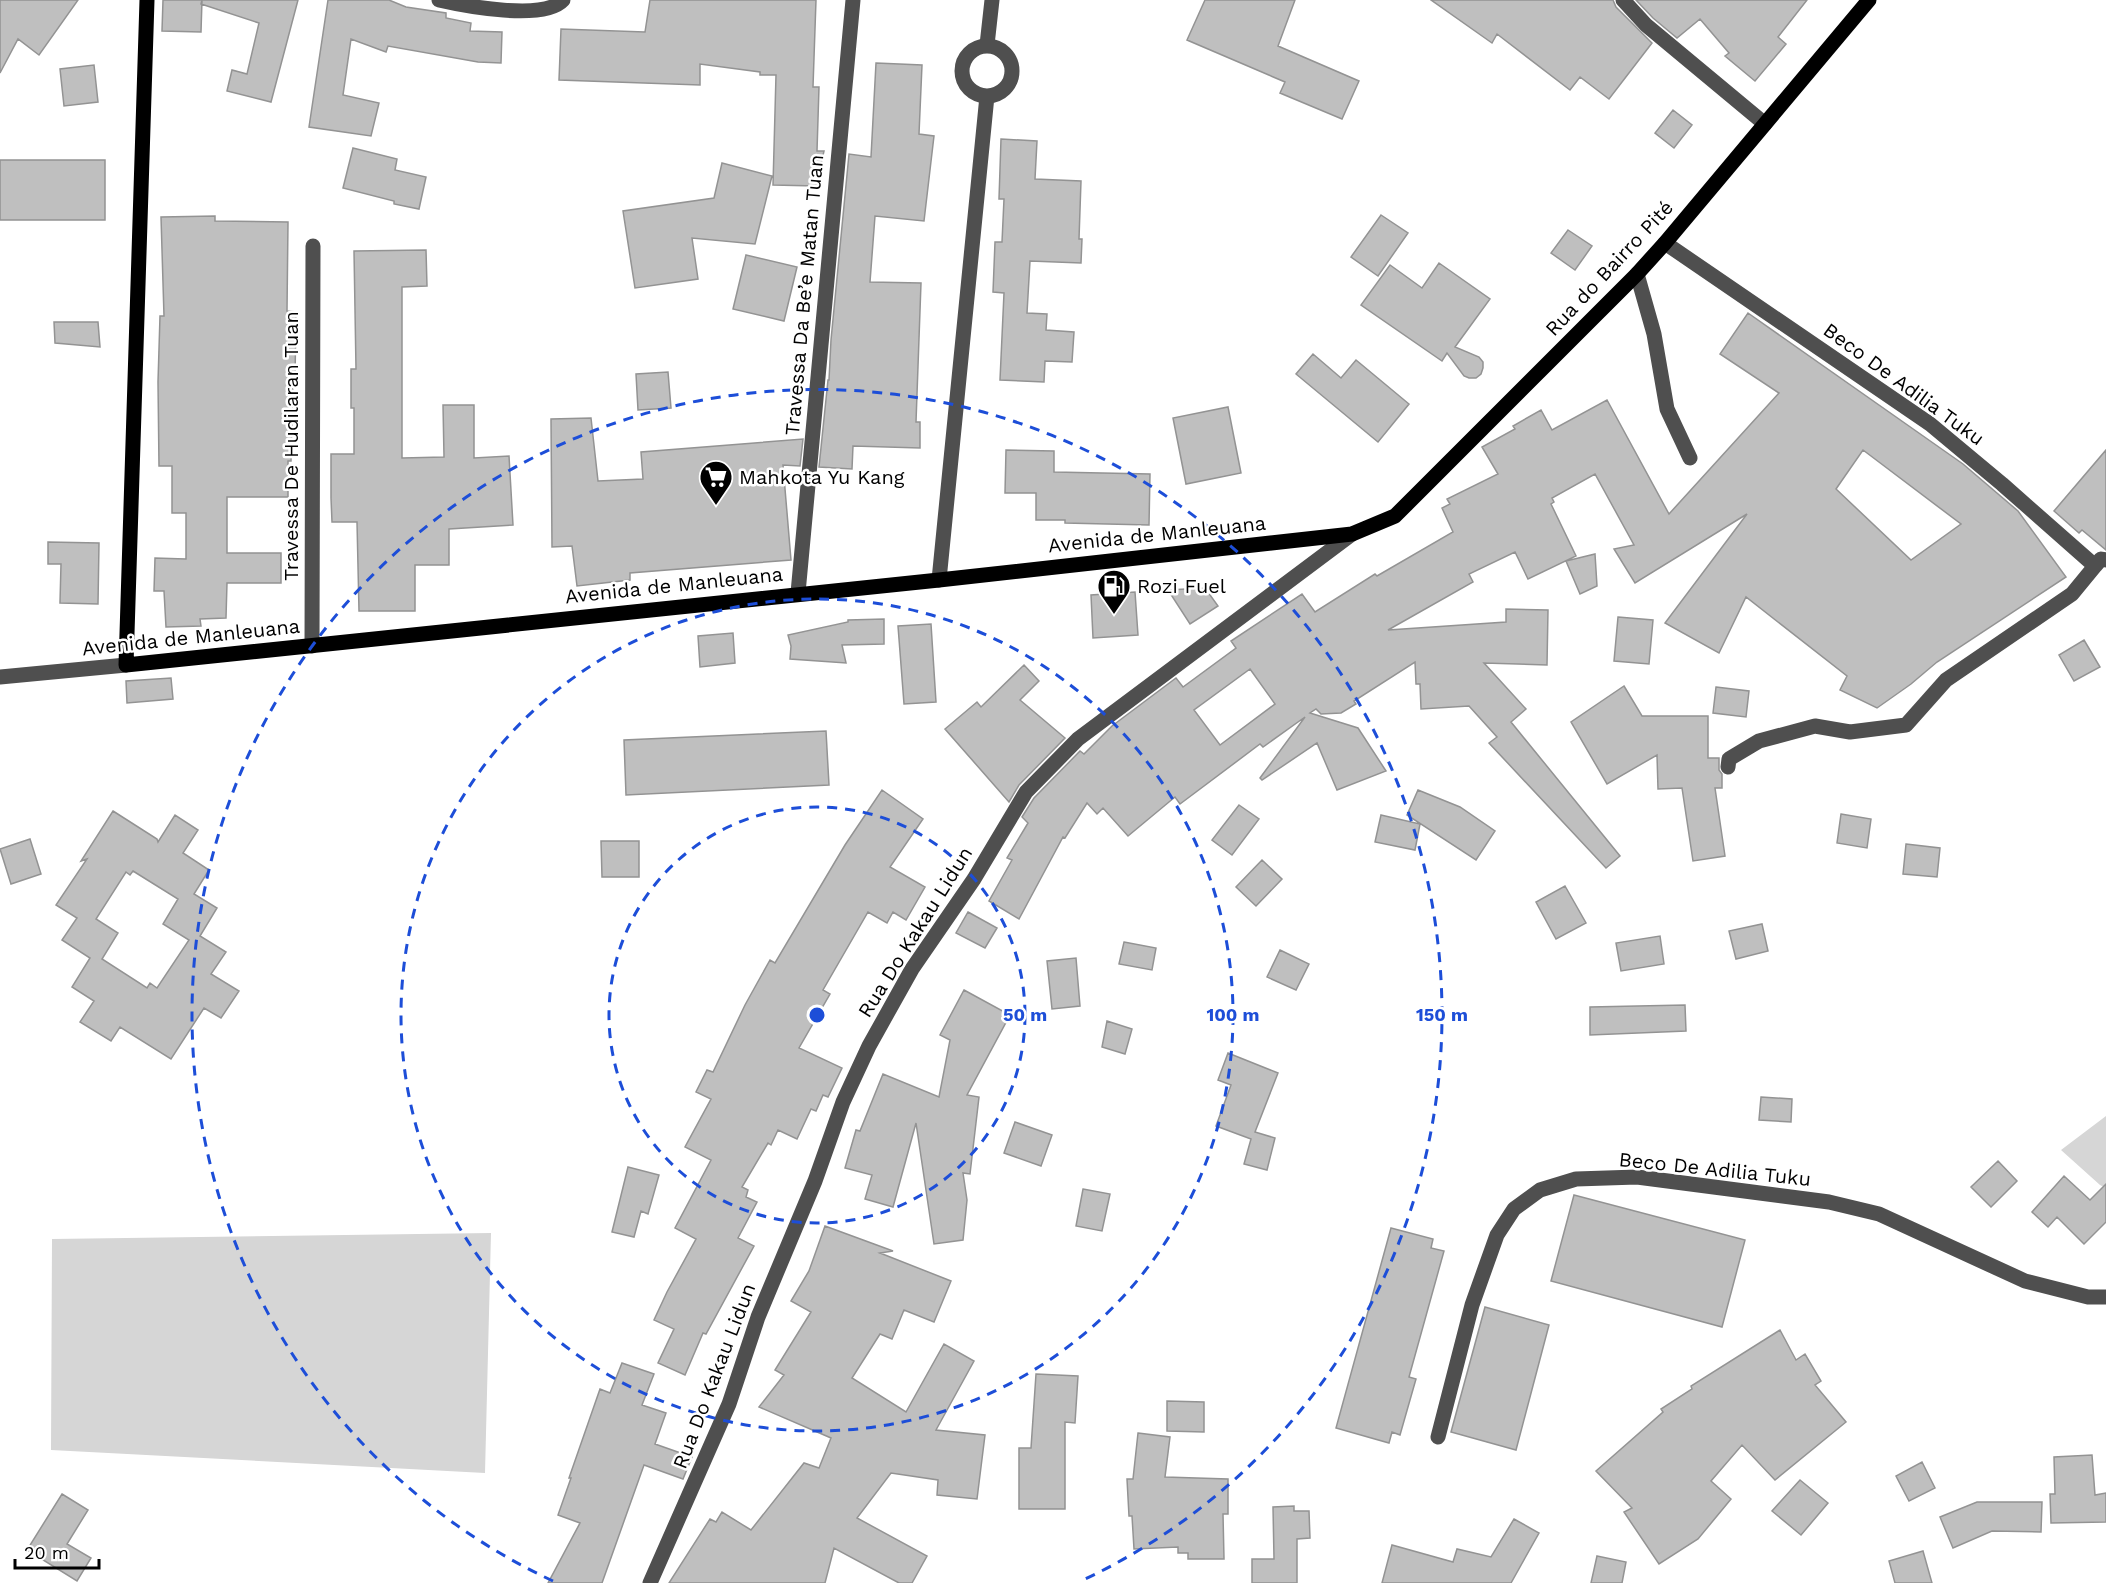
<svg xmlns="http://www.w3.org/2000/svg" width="2106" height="1583" viewBox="0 0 2106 1583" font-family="'Work Sans',sans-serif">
  <rect width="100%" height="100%" fill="#fff"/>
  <!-- green -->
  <path fill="#d6d6d6" d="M2106,1116V1188L2100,1185L2061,1150Z
    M491,1233L485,1473L51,1450L52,1239Z"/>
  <!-- building -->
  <path fill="#bfbfbf" stroke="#939393" stroke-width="1.5" fill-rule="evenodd" d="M0,0H78L39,55L18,39L0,73Z
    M163,0H202L201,32L162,31Z
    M202,0H298L271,102L227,91L232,70L247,74L259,23L201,4Z
    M328,0H389L406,7L446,13V18L471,23L470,31L502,32L501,63L478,62L388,46L386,52L351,39L343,95L379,103L371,136L309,127Z
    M650,0H816L813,87H819L817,151H824L816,186L773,185L776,75H760V72L700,64V85L559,80L561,29L645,32Z
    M1205,0H1295L1278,46L1359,81L1342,119L1280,93L1285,82L1187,40Z
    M1431,0H1613L1616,7L1652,43L1609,99L1580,77L1570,90L1497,34L1492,43Z
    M1636,0H1807L1778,37L1786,44L1755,81L1725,56L1729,53L1700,19L1677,38L1653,18Z
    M876,63L922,65L919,134L934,136L924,221L875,216L870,282L921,283L916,422H920V448L853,446L852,469L819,467L828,380H829L831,340L849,154L871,157Z
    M94,65L98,102L64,106L60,69Z
    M1673,110L1692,125L1674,148L1655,133Z
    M1001,139L1037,141L1035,179L1081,181L1079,239H1082L1081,263L1030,261L1027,313L1047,314L1046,330L1074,332L1072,362L1045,361L1044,382L1000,380L1004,293L993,292L995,242H1002L1004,199H999Z
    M353,148L397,159L395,170L426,177L419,209L394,204V201L343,188Z
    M0,160H105V220H0Z
    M722,163L772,176L755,244L692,238L698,279L635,288L623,211L714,198Z
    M1381,215L1408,233L1378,276L1351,257Z
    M215,216V221L288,222L287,311L296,312L295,381H293L291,461H288V497H227V553H281V583H227L226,618L200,619L201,626L166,627L164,591H154L155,558L186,559V513H172V466H159L158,382L160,316H164L161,217Z
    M1568,230L1592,246L1575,270L1551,253Z
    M426,250L427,286L402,287V458L444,457L443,405H474V458L509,456L513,525L449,529V565H415V611H359L357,522H332L331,498V454H354V408H351V369H356L354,251Z
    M746,255L797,267L784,321L733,309Z
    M1439,263L1490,299L1455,347L1479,357L1483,362V368L1481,374L1476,378H1469L1464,376L1447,353L1442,361L1361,305L1390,265L1422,288Z
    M1748,313L1963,464L2018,511L2066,577L1937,662L1911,684L1877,708L1840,690L1847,676L1746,597L1719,653L1665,623L1747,514L1635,583L1614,549L1634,545L1595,474L1552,498L1554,502L1551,504L1576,556L1528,579L1515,552L1469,574L1473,582L1388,630L1506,622V609L1548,610L1547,665L1484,663L1526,709L1511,722L1620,856L1606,868L1489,743L1497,737L1469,706L1421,709L1420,684H1416L1415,662L1354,701L1356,704L1341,713L1321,714L1316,709L1310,713L1358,728L1386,771L1337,790L1317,743L1262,780L1260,778L1305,717L1263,747L1260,744L1180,804L1175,797L1128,836L1103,808L1097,814L1087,803L1065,838L1063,837L1019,919L989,901L1012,860L1007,858L1028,823L1022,817L1034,798L1080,751L1084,754L1112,726L1176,678L1183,687L1236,648L1231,641L1302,594L1315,612L1375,574L1377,576L1453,532L1442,508L1450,504L1447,499L1498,474L1482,447L1515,429L1513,426L1541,410L1552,430L1607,400L1669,514L1779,393L1720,354ZM1863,450L1961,524L1911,560L1836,489ZM1250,669L1275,704L1220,745L1194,710Z
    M54,322H98L100,347L55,343Z
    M1313,354L1341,378L1356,360L1409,404L1378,442L1296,374Z
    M668,372L671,408L638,410L636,374Z
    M1228,407L1241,473L1186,484L1173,418Z
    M591,418L598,481L643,479L641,452L803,439L800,466L783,465L791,560L630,573V580L577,586L572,546L552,547L551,419Z
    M1006,450L1054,451V472L1150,474L1149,525L1065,523V520H1036V493H1005Z
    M2106,450V550L2082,530L2079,533L2054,511Z
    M48,542L99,543L98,604L60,603L61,564H48Z
    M1595,554L1597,586L1580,594L1566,561Z
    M1205,588L1218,606L1190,624L1168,590Z
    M1135,592L1138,635L1093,638L1091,595Z
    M1618,617L1653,620L1649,664L1614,661Z
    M884,619V644L842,645L846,663L790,659L791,646L788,635L848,622V620Z
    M931,624L936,702L904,704L898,626Z
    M733,633L735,663L700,667L698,636Z
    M2084,640L2100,667L2074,681L2059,655Z
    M1024,665L1039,681L1020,700L1065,738L1019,785L1009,802L945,729L977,702L981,707Z
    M171,678L173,699L127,703L126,681Z
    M1624,686L1642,716H1708V758H1719V770L1722,774V788H1715L1725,856L1693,861L1682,788L1658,789L1657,755L1607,784L1571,722Z
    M1716,687L1749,691L1746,717L1713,713Z
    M826,731L829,785L626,795L624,740Z
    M882,790L923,819L890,867L925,887L906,920L893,912L887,923L868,912L823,990L830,994L799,1048L842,1068L828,1097L823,1095L816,1111L811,1109L797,1139L778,1130L771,1145L768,1143L742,1187L748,1190L746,1197L757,1202L738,1238L754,1246L706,1334L703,1333L685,1375L658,1363L674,1329L654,1320L667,1292L696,1239L675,1228L711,1160L685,1147L711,1099L696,1092L707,1070L713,1072L745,1005L770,960L775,963L845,845Z
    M1418,790L1460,807L1495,831L1476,860L1407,815Z
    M1239,805L1259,819L1232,855L1212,840Z
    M113,811L157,839L158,842L175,815L198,830L183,853L209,870L194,894L217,908L200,936L226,952L211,974L239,991L221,1018L204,1008L171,1059L120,1027L111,1041L80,1022L94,1001L72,987L90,958L62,940L77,918L56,905L87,859L81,861ZM133,871L178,899L163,924L189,940L157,988L150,983L147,988L102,959L118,933L96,919L126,872L130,875Z
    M1841,814L1871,819L1867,848L1837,843Z
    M1381,815L1420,824L1415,850L1375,842Z
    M30,839L41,874L11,884L0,849Z
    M601,841H639V877H602Z
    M1906,844L1940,848L1937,877L1903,874Z
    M1262,860L1282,879L1256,906L1236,887Z
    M1565,886L1586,923L1556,939L1536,902Z
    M968,912L997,928L985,948L956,933Z
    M1762,924L1768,951L1736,959L1729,931Z
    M1660,936L1664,964L1621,971L1616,943Z
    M1124,942L1156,948L1152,970L1119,964Z
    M1280,950L1309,964L1296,990L1267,977Z
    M1076,958L1080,1006L1052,1009L1047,961Z
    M964,990L1010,1015L967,1095L979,1097L970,1174L963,1173L967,1200L963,1240L934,1244L916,1123L893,1207L865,1199L872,1175L845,1168L856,1130L860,1131L883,1074L939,1097L950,1040L940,1035Z
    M1685,1005L1686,1031L1590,1035V1007Z
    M1107,1021L1132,1029L1125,1054L1102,1047Z
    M1228,1053L1278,1073L1255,1132L1275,1138L1267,1170L1244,1164L1251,1139L1216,1126L1231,1085L1218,1080Z
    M1761,1097L1792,1099L1791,1122L1759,1120Z
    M1015,1122L1052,1135L1041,1166L1004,1153Z
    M1998,1161L2017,1181L1991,1207L1971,1187Z
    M628,1167L659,1175L648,1214L641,1211L634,1237L612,1232Z
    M2064,1176L2090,1200L2106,1184V1222L2084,1244L2057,1217L2048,1227L2032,1212Z
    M1083,1189L1110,1194L1102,1231L1076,1226Z
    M1574,1195L1745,1240L1722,1327L1551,1281Z
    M825,1226L893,1251L880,1253L951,1281L934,1322L904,1310L892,1339L880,1334L852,1378L906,1412L944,1344L974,1361L936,1430L985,1435L977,1499L937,1495L938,1480L891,1473L857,1518L927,1556L912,1583H899L834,1548L825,1583H669L710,1519L716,1522L722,1512L751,1530L804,1463L819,1468L831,1438L759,1407L784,1375L775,1370L811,1312L791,1301L809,1271Z
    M1391,1228L1433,1239L1431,1248L1444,1251L1409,1377L1416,1379L1400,1435L1392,1432L1389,1443L1336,1428Z
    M1485,1307L1549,1325L1516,1450L1451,1432Z
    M1780,1330L1796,1360L1805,1354L1821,1381L1815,1385L1846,1422L1775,1480L1742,1445L1711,1481L1731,1499L1698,1539L1659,1564L1624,1512L1632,1508L1596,1471L1663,1412L1661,1409L1692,1389L1691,1386Z
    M622,1363L654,1374L642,1405L666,1413L655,1444L692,1457L683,1479L644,1465L602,1583H548L580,1523L558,1515L571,1478H569L600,1389L610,1393Z
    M1036,1374L1078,1376L1075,1423L1065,1422V1509H1019V1448H1031Z
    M1167,1401L1204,1402V1432L1167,1431Z
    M1138,1433L1170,1437L1165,1477L1228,1479V1514H1223L1224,1559H1188V1553H1178V1547L1134,1549L1132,1516H1129L1127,1479H1133Z
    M2092,1455L2095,1495L2106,1493V1522L2051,1523L2050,1494H2055L2054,1457Z
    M1922,1462L1935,1488L1909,1501L1896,1476Z
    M1800,1480L1828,1503L1801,1535L1772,1511Z
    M62,1494L88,1510L67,1544L91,1558L77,1581L27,1550Z
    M1977,1502H2042L2041,1532L1992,1531L1953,1548L1940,1517Z
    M1294,1506V1511H1309L1310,1538L1297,1539V1583H1252V1559H1274L1273,1507Z
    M1514,1519L1539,1533L1511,1583H1382L1392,1545L1453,1562L1457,1549L1491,1557Z
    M1923,1551L1932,1583H1895L1889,1561Z
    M1597,1556L1626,1562L1622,1583H1591Z"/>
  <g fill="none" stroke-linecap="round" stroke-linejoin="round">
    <!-- minor -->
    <path stroke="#4f4f4f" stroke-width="15" d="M439,0C465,6 544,21 563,0
      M1623,0L1646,25L1765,124
      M987,45L992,0
      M962 71a25 25 0 1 1 50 0a25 25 0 1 1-50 0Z
      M1665,243L1930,424L2002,484L2095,566L2101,559L2106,560
      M1637,274L1654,334L1667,409L1690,458
      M939,580L987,96
      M798,593L853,0
      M312,646L313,246
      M0,677L126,665
      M1728,767L1729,759L1759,741L1815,726L1850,732L1906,725L1946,680L2072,594L2095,566
      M1438,1437L1472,1305L1497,1235L1514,1209L1540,1190L1576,1179L1637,1177L1829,1202L1879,1214L2025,1281L2088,1297H2106
      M650,1583L729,1404L758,1317L815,1181L843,1102L869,1046L912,969L974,879L1026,792L1078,739L1352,534"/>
    <!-- major -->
    <path stroke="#000" stroke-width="15" d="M147,0L126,665L939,580L1352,534L1395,516L1637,274L1665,243L1869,0"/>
  </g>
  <!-- distance rings -->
  <g fill="none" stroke="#1d4ed8" stroke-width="3" stroke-dasharray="10 8">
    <circle cx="817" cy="1015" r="208"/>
    <circle cx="817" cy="1015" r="416"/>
    <path d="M553 1581A625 625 0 1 1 1081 1581"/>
  </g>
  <!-- icons -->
  <defs>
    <symbol id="supermarket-pin" viewBox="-11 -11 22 30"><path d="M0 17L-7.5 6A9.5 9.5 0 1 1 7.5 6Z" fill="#000" stroke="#fff"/><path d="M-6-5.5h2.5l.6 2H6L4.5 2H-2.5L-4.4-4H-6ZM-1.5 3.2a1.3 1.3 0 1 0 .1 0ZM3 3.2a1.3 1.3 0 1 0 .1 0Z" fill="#fff"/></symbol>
    <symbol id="fuel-pin" viewBox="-11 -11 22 30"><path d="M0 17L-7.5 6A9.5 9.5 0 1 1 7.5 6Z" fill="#000" stroke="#fff"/><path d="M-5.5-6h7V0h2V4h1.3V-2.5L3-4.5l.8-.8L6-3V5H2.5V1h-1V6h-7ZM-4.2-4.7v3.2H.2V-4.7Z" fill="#fff"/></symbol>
  </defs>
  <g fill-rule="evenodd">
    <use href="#supermarket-pin" x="697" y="458" width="38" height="52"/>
    <use href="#fuel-pin" x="1095" y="567" width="38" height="52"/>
  </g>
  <g text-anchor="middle" stroke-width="5" stroke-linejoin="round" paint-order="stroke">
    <!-- street labels -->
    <g font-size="20" fill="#000" stroke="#fff">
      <text transform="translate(1609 268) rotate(-47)" y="7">Rua do Bairro Pité</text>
      <text transform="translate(804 295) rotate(-85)" y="7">Travessa Da Be’e Matan Tuan</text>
      <text transform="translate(1904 384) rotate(36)" y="7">Beco De Adilia Tuku</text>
      <text transform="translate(291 446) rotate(-90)" y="7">Travessa De Hudilaran Tuan</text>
      <text transform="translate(1157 534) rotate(-6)" y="7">Avenida de Manleuana</text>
      <text transform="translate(674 585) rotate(-6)" y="7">Avenida de Manleuana</text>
      <text transform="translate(191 637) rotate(-6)" y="7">Avenida de Manleuana</text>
      <text transform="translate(915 932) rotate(-58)" y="7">Rua Do Kakau Lidun</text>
      <text transform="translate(1715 1169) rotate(6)" y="7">Beco De Adilia Tuku</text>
      <text transform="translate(714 1376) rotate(-69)" y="7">Rua Do Kakau Lidun</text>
    </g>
    <!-- poi labels -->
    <g font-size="20" fill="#000" stroke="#fff" text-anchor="start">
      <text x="739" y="484">Mahkota Yu Kang</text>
      <text x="1137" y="593">Rozi Fuel</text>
    </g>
  </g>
  <circle cx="817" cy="1015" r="9" fill="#1d4ed8" stroke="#fff" stroke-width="3"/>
  <g font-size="18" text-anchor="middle" font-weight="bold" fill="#1d4ed8" stroke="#fff" stroke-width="5" stroke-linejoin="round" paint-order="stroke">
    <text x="1025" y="1021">50 m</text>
    <text x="1233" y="1021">100 m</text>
    <text x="1442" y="1021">150 m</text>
  </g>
  <!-- scale -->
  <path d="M15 1559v9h84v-9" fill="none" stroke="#000000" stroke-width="3"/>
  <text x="24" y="1559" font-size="18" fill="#000000" stroke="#ffffff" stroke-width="4.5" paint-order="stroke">20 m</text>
</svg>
